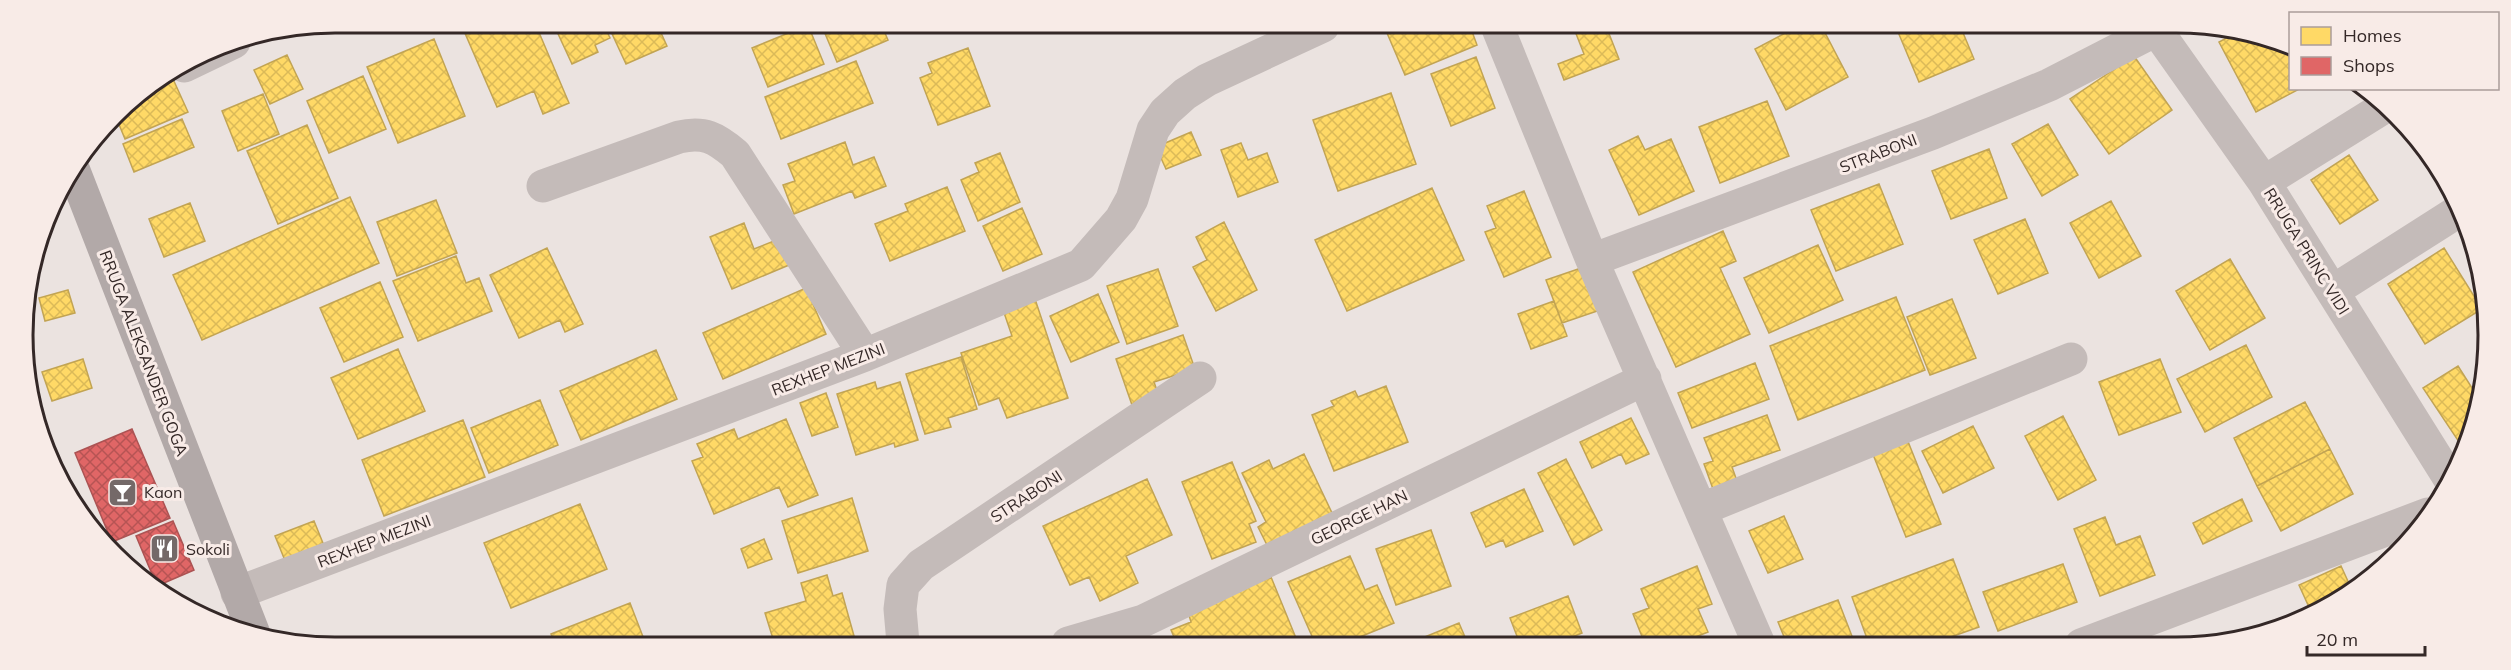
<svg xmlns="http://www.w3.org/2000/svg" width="2511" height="670" viewBox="0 0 2511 670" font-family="Mulish,sans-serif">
  <defs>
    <pattern id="homes-cross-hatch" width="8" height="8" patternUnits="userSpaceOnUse" patternTransform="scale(1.5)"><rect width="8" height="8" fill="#ffd966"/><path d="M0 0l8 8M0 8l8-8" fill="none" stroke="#dbba58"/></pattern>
    <pattern id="shops-cross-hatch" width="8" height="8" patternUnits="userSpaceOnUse" patternTransform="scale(1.5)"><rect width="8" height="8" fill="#e06666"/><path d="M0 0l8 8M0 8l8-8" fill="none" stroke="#b65454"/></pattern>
  </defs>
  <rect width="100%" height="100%" fill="#ebe3e0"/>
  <!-- homes -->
  <path fill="url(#homes-cross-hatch)" stroke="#c2a453" stroke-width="1.5" d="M463,23H535L569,103L543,114L534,91L497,107L461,24Z
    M553,23H603L610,38L595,45L598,52L572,64Z
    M607,23L657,24L667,46L626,64Z
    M821,24H881L888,40L837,62Z
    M808,25L824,64L768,87L752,48Z
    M1384,26H1470L1477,45L1405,75Z
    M1573,26H1606L1619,59L1564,80L1558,64L1584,54Z
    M1797,27H1822L1848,77L1786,110L1755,49Z
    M1909,27L1961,28L1974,59L1919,82L1898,32Z
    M2241,30L2290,51V88H2301L2256,112L2219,42Z
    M434,39L465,116L398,143L367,67Z
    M968,48L990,106L938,125L920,78L932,73L928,63Z
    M287,55L303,89L270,104L254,70Z
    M2134,56L2172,110L2109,154L2070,99Z
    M1476,57L1495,108L1451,126L1431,74Z
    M856,61L873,103L781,139L765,97Z
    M363,76L386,129L329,153L307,101Z
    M173,79L188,112L125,139L116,117L129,100Z
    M1391,93L1416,164L1338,191L1313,120Z
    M263,94L279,134L238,151L222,111Z
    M1767,101L1789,156L1720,183L1699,127Z
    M182,119L194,147L134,172L123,144Z
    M2048,124L2078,175L2042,196L2012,144Z
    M307,125L338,198L278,224L247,151Z
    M1191,132L1201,155L1166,169L1156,147Z
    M1638,136L1645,150L1671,139L1694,191L1639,215L1609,150Z
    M845,142L853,165L874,157L886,186L855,198L852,191L794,214L783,185L795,181L788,164Z
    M1241,143L1248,160L1267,153L1278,182L1238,197L1221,150Z
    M1989,149L2007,198L1951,219L1932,171Z
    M1000,153L1020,202L978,221L961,180L979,172L975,163Z
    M2349,155L2378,200L2340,224L2311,180Z
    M1879,184L1903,244L1836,271L1811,210Z
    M947,187L965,231L890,261L875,224L908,211L905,204Z
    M1432,188L1464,260L1347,311L1315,240Z
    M1524,191L1551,257L1504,277L1485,232L1496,228L1487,206Z
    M350,197L379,263L202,340L173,275Z
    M436,200L457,253L397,276L377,222Z
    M2111,201L2141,256L2099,278L2070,223Z
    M190,203L205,241L164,257L149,219Z
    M1022,208L1042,254L1003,271L983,226Z
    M2025,219L2048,273L1998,294L1974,240Z
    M1224,222L1257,290L1216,311L1193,267L1207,260L1196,237Z
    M744,223L754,249L779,239L789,265L732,289L710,237Z
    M1723,231L1736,261L1720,268L1750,334L1676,367L1633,272Z
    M1818,245L1843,300L1769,333L1744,278Z
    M547,248L583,324L565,332L560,320L519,338L490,275Z
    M2444,248L2482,309L2425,344L2388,284Z
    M456,256L466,283L479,278L492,311L418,341L393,281Z
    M2230,259L2265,318L2210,350L2176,291Z
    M1587,266L1603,309L1562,323L1546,280Z
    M1158,269L1178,326L1127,344L1107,286Z
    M380,282L403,337L344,362L320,308Z
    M806,288L826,334L723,379L703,333Z
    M68,290L75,313L45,321L39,298Z
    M1032,290L1068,398L1007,418L999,398L979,405L961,353L1012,336L1000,301Z
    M1098,294L1119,342L1071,362L1050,316Z
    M1896,297L1925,370L1798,420L1770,346Z
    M1952,299L1976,358L1930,375L1907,317Z
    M1554,301L1567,336L1531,349L1518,314Z
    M1183,335L1195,369L1154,382L1159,396L1132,405L1116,359Z
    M2246,345L2272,397L2205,432L2177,379Z
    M398,349L425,411L358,439L331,378Z
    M656,350L677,399L581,440L560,391Z
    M961,357L977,409L948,418L951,427L925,434L906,374Z
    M83,359L92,388L52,401L42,372Z
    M2160,359L2181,412L2119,435L2099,382Z
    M1755,363L1769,399L1692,428L1678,393Z
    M2458,366L2472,388L2483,381V396L2463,448L2423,388Z
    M875,382L877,389L900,382L918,440L895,447L894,443L856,455L837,394Z
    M1386,386L1408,442L1334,471L1312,415L1334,406L1331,401L1355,391L1358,397Z
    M826,393L838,427L812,436L800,403Z
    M540,400L558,445L489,473L471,428Z
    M2305,402L2330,449L2257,486L2234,438Z
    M1767,415L1780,450L1732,467L1737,481L1713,489L1704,464L1713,461L1704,438Z
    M2063,416L2096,480L2058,500L2025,436Z
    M1631,418L1649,454L1626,464L1621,454L1592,468L1580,442Z
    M786,419L818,495L788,507L779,487L714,514L692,461L703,457L697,444L734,429L738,439Z
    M463,420L485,477L384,516L362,460Z
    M1973,426L1994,468L1943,493L1922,451Z
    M1907,439L1941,524L1906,537L1872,452Z
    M2330,449L2353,494L2281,531L2257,486Z
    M1304,454L1333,515L1267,545L1258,527L1266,522L1242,473L1269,460L1273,469Z
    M1566,459L1602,530L1574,545L1538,473Z
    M1232,462L1256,521L1249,524L1256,542L1212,559L1182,482Z
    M1147,479L1172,535L1126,556L1138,583L1100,601L1089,577L1070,585L1043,526Z
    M1524,489L1543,531L1506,547L1503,540L1486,547L1471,513Z
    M852,498L868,551L798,573L782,521Z
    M2242,499L2252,521L2203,544L2193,523Z
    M580,504L607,569L511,608L484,543Z
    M1784,516L1803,559L1768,573L1749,531Z
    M2105,517L2116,545L2140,536L2155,575L2100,596L2074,529Z
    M314,521L325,548L286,563L275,536Z
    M1431,530L1451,586L1396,605L1376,549Z
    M764,539L772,559L748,568L741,549Z
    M1350,556L1365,590L1377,585L1394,623L1345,643H1315L1288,582Z
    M1953,559L1979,627L1931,644H1869L1852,597Z
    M2063,564L2077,602L1998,631L1983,592Z
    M1697,566L1712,604L1698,609L1708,632L1678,644H1645L1633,614L1649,608L1641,589Z
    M2341,566L2352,590L2313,616L2299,585Z
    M827,575L833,596L842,593L856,643L774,642L765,613L806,601L801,583Z
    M1271,577L1298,643H1165L1174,637L1171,630L1191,622L1188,612Z
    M1568,596L1582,633L1555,644H1520L1510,618Z
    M1838,600L1855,644H1787L1778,622Z
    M630,603L645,642H554L551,634Z
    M1459,623L1468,644L1410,643Z
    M2272,623L2274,628L2223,643Z"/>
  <!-- shops -->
  <path fill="url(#shops-cross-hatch)" stroke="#ac5353" stroke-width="1.5" d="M132,429L170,518L112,542L75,453Z
    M173,521L194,570L157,586L136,536Z"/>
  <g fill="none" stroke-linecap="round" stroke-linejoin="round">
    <!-- minor -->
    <path stroke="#c4bbb9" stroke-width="33" d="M1497,26L1592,260L1759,644
      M2155,28L2264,182L2451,481
      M184,66L234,42
      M2264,182L2383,108
      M543,186L679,137C704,131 716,138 735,154L865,355
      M1592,260L1933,133L2049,85L2156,30
      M2333,291L2457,212
      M1702,509L2071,359
      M237,593L865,355L1081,265L1121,219L1132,199L1153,130L1165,112L1185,94L1207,80L1323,26
      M903,643L900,609L903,585L921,565L1200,378
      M1068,643L1143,621L1645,379
      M2081,645L2428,514"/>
    <!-- major -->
    <path stroke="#b2a9a8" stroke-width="33" d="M74,171L254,634"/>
  </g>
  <!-- icons -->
  <defs>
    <symbol id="bar-square" viewBox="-11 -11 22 22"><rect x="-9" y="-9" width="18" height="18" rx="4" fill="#746968" stroke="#f8ebe7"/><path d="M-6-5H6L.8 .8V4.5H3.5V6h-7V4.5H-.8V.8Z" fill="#fff"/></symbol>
    <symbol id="restaurant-square" viewBox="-11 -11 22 22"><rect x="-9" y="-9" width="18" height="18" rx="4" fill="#746968" stroke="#f8ebe7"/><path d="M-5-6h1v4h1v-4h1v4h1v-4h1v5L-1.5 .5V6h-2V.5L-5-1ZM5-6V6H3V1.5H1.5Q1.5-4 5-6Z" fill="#fff"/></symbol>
  </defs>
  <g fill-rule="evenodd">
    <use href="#bar-square" x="106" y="476" width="33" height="33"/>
    <use href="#restaurant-square" x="148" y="532" width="33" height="33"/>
  </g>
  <g text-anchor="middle" stroke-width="6" stroke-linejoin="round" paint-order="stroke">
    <!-- street labels -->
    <g font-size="16" fill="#342827" stroke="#f8ebe7">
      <text transform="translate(1878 153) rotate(-21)" y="6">STRABONI</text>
      <text transform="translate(2307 251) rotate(58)" y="6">RRUGA PRINC VIDI</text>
      <text transform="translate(144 353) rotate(69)" y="6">RRUGA ALEKSANDER GOGA</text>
      <text transform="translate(828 369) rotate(-21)" y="6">REXHEP MEZINI</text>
      <text transform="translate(1026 496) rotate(-33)" y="6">STRABONI</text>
      <text transform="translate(1359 517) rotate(-26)" y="6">GEORGE HAN</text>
      <text transform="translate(374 541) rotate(-21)" y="6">REXHEP MEZINI</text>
    </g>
    <!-- poi labels -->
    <g font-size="16" fill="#342827" stroke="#f8ebe7" text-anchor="start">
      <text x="144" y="498">Kaon</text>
      <text x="186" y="555">Sokoli</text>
    </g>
  </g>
  <!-- crop -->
  <path d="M0 0H2511V670H0ZM335 33H2176A302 302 0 0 1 2478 335V335A302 302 0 0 1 2176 637H335A302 302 0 0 1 33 335V335A302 302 0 0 1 335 33Z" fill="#f8ebe7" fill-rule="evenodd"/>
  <path fill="none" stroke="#342827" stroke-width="3" d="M335 33H2176A302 302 0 0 1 2478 335V335A302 302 0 0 1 2176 637H335A302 302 0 0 1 33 335V335A302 302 0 0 1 335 33Z"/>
  <!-- legend -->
  <rect x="2289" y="12" width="210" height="78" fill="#f8ebe7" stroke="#aa9d9a" stroke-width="1.5"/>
  <rect x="2301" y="27" width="30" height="18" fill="#ffd966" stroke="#aa9d9a" stroke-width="1.5"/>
  <text x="2343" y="42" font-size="18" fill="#342827">Homes</text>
  <rect x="2301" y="57" width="30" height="18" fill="#e06666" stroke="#aa9d9a" stroke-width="1.5"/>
  <text x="2343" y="72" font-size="18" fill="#342827">Shops</text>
  <!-- scale -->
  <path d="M2307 646v9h118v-9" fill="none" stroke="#342827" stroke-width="3"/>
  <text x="2316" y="646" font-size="18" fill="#342827" stroke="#f8ebe7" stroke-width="4.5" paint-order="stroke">20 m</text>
</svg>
